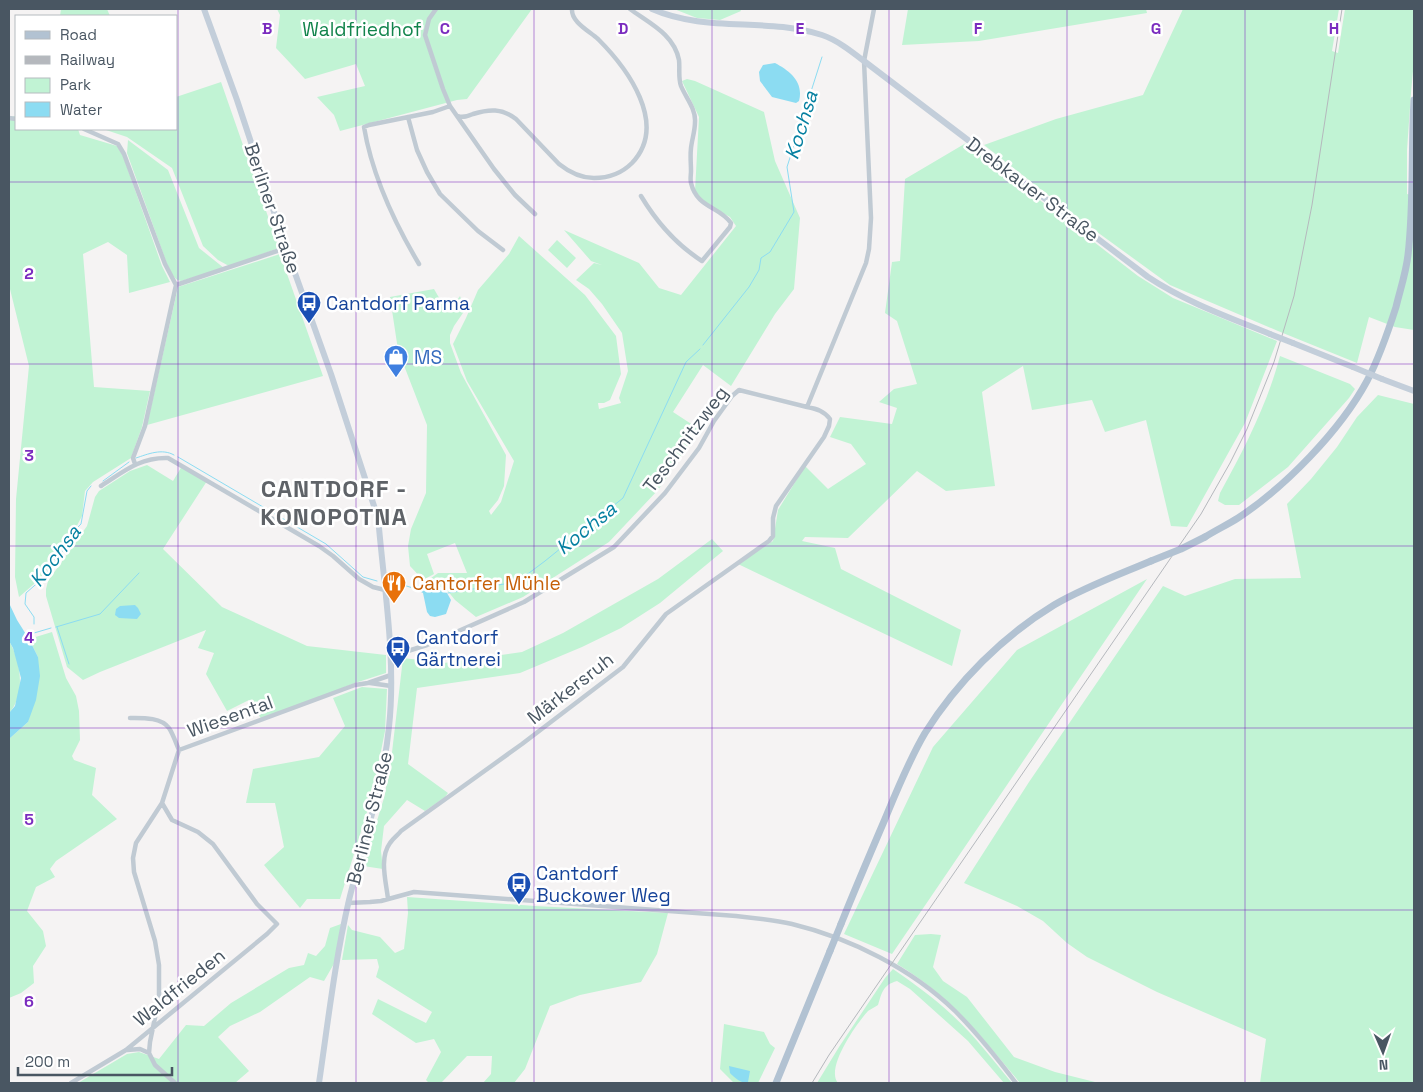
<svg xmlns="http://www.w3.org/2000/svg" width="1423" height="1092" viewBox="0 0 1423 1092" font-family="'Space Grotesk',sans-serif">
  <rect width="100%" height="100%" fill="#f5f3f3"/>
  <!-- green -->
  <path fill="#c1f3d4" d="M61,9H107L110,16H60Z
    M277,9H532L467,99L457,100L340,131L334,115L317,97L365,86L356,64L305,79L276,48L280,15Z
    M674,9H740L741,11L720,20L697,18Z
    M908,9H1146L1147,13L979,41L902,45Z
    M1183,9H1339L1332,51L1338,53L1345,9H1414V60L1411,93L1407,150V194L1414,196V330L1395,327L1369,317L1357,363L1278,331L1170,285L1071,213L984,145L1056,119L1143,95Z
    M687,79L695,81L764,112L775,161L800,218L794,289L775,314L731,386L703,365L673,412L699,429L658,490L609,542L523,597L476,617L455,600L447,590L427,581L438,573H467L455,543L427,554L434,574L423,580L410,566L408,546L411,529L426,493L427,425L398,350L390,297L434,289L448,313L460,296L465,310L454,326L450,335V343L461,373L506,455L504,486L498,500L489,511L491,515L501,502L514,461L467,381L453,344L466,318L478,290L509,254L519,236L585,295L616,336L621,374L610,400L604,403H598L599,409L621,403L619,398L628,371L622,333L602,304L589,289L576,280L594,263L602,265L591,261L564,230L639,263L659,288L681,295L736,226L730,217L704,203L695,191L699,117L682,81Z
    M221,82L279,248L229,266L218,260L203,246L172,168L127,137L103,129H176V97Z
    M16,116V129H78L80,135L117,146L123,156L162,266L170,282L129,293L127,255L108,242L83,254L94,387L150,391L142,427L131,458L93,482L85,491L82,516L71,537L41,578L19,597L15,577L16,499L29,366L9,285V117Z
    M128,140L168,170L199,248L224,268L181,281C173,280 171,271 167,264L127,153Z
    M966,143L1138,276L1173,298L1277,341L1245,423L1187,527L1171,526L1146,420L1105,432L1092,400L1032,410L1023,366L982,392L995,486L946,491L917,471L848,538L805,537L802,541L835,548L841,569L961,630L952,666L738,564L773,541L778,510L805,466L828,489L866,464L851,444L830,437L840,417L892,424L897,408L879,402L894,389L917,384L897,321L885,313L892,262L900,261L905,179Z
    M557,240L576,258L567,268L548,250Z
    M280,254L323,376L147,425L178,287Z
    M1280,356L1350,384L1355,389L1349,398L1288,467L1239,505H1225L1218,501L1220,493C1244,449 1267,405 1280,356Z
    M1378,395L1414,404V1083H1260L1266,1039L1157,992L1087,957L1067,943L1043,921L1017,906L964,883L1029,782L1163,586L1185,596L1235,579L1301,578L1287,504L1311,479L1337,447L1357,417Z
    M147,465L173,481L182,466L207,481L163,549L222,607L307,646L386,655V673L355,683L262,720L249,700L227,711L206,674L214,653L198,648L206,630L100,672L83,680L67,667L46,596V589L48,581L87,526L95,497L99,491L130,471Z
    M712,539L723,551L660,603L621,628L582,647L520,673L417,688L408,764L448,793L445,797L425,811L407,800L384,826L381,851L383,869L363,866L384,798L391,761L403,658L444,663L522,652L563,633L658,579Z
    M1147,579L892,954L844,934L933,747L1017,650Z
    M52,632L66,678L76,696L79,711L80,740L72,756L74,760L96,768L92,795L117,819L56,861L50,869L55,877L36,887L27,911L43,931L46,946L33,966L34,983L21,993L9,998V739L28,722L38,657L29,639Z
    M9,641C21,661 26,695 9,713Z
    M362,687L387,689L385,731L372,796L340,899H307L300,908L264,865L284,847L275,803H246L253,769L319,757L345,726L333,698Z
    M407,897L535,906L668,913L657,954L641,982L580,995L550,1006L525,1069L514,1083H483L491,1074L492,1056H467L441,1083H429L426,1080L441,1052L434,1039L416,1043L372,1014L378,999L426,1023L432,1012L376,977L379,967L377,959L342,960L348,925L352,930L380,937L395,953L404,949L408,913Z
    M341,924L335,962L324,981L310,977L260,1012L230,1026L218,1037L249,1071L235,1083H78L127,1054L139,1052L159,1059L186,1025L204,1026L231,1003L289,968L304,965L308,953L316,956L325,946L330,928Z
    M931,934L941,935L933,967L943,981L967,997L1014,1057L1055,1072L1099,1083H1020C982,1037 949,995 897,964L915,935Z
    M893,969C913,983 933,997 951,1014C974,1035 992,1059 1012,1083H1004L968,1041L910,989L897,981C883,985 882,992 878,1005C875,1007 871,1009 868,1011C857,1023 825,1068 838,1083H817L839,1047L885,978Z
    M724,1024L764,1032L770,1044L775,1048L758,1083H734L720,1069Z"/>
  <!-- water -->
  <path fill="#8cdcf2" d="M775,63C790,71 804,82 799,101L796,103L772,97L760,81L759,72L763,65Z
    M425,585H429L447,593L451,600L446,614L435,617L430,616L427,612L423,593L419,591V588Z
    M9,603L17,620L29,639L38,657L40,676L36,700L28,722L9,739V713L15,706L21,678L13,648L9,641Z
    M135,605L138,608L141,614L137,619L119,618L115,615L116,609L120,606Z
    M729,1066L750,1071L748,1082C741,1084 735,1078 730,1073Z"/>
  <g fill="none" stroke-linecap="round" stroke-linejoin="round">
    <!-- stream -->
    <path stroke="#8cdcf2" stroke-width="1" d="M703,345L749,287L759,270L761,258L770,252L794,212L787,167L822,57
      M178,457L326,544L363,577L377,581
      M136,458C148,454 162,448 174,455
      M103,481L129,462
      M391,581L419,590
      M448,593L517,582L545,561L623,498L686,362L700,349
      M34,624V617L25,604L26,593L42,579L72,538L76,529L81,524L87,491L91,486
      M56,627L100,614L139,573
      M57,627L69,664
      M27,635L31,631
      M29,639L34,633L51,628"/>
    <!-- street -->
    <path stroke="#c0cad3" stroke-width="4.5" d="M436,9L429,19L425,35L443,89L450,106L494,169L515,195L535,214
      M630,9C649,23 674,34 679,60C680,68 678,78 681,86C686,98 696,109 695,122C695,131 692,139 691,148C690,156 691,164 691,171C691,175 690,179 691,183C697,208 719,206 731,223L730,227L702,261C677,245 656,221 641,196
      M458,116C463,118 468,116 473,114C489,109 502,108 516,119L559,164C569,172 581,178 594,178C608,178 622,173 632,163C669,124 627,68 598,39C589,31 571,22 572,9
      M408,117L417,150L427,172L440,194L478,231L503,250
      M9,118L16,119
      M84,129L118,144L124,154L165,264L176,285L145,426L133,458L135,464
      M419,264C394,222 372,175 364,127L369,125L433,112L450,106
      M176,285L286,248
      M101,486C123,472 140,457 168,458L319,546L333,556L359,579L373,587L385,590
      M390,654L395,655L427,645L524,602L614,547L665,493L699,448L714,421L732,396L739,390L807,407L866,263L869,249L871,218L864,61L874,9
      M370,683L391,686
      M130,718C142,718 161,717 169,728C173,734 176,743 179,750
      M179,750L355,685L368,683L391,675
      M388,899C386,881 379,858 390,843C393,838 398,835 401,831L522,744L623,667L666,614L769,541L773,536V518L776,506L824,437L829,426L830,419C824,411 817,409 807,407
      M348,903L370,902L381,901L414,892L736,916C755,918 774,920 792,924C850,938 912,969 955,1011C977,1033 997,1058 1016,1083
      M127,1050L140,1049L149,1053L155,1065L175,1083
      M149,1053L150,1042L159,998V965L155,941L134,872L133,858L136,843L162,803L179,750
      M71,1083L126,1050L267,934L277,924L257,904L213,844L198,832L172,820L162,803"/>
    <!-- secondary -->
    <path stroke="#c3ceda" stroke-width="6" d="M204,9L237,100L286,248L331,374L375,509L379,528C385,593 396,662 389,727C383,787 363,842 349,900C335,960 328,1022 319,1083
      M652,9C707,33 766,17 822,35C837,40 851,51 864,61L1148,277C1186,302 1228,317 1270,334
      M1293,343L1353,367
      M1382,379L1414,391"/>
    <!-- primary -->
    <path stroke="#b2c2d2" stroke-width="7" d="M1205,537C1216,530 1227,525 1238,518C1285,487 1340,431 1367,381C1379,358 1388,332 1396,307C1400,290 1406,273 1408,255C1414,204 1411,152 1414,100
      M841,924C855,889 870,854 885,819C897,790 909,760 925,733C957,682 1003,636 1054,605C1085,587 1118,575 1151,561
      M776,1083L830,951"/>
    <!-- rail -->
    <path stroke="#b5b8bd" stroke-width="1" d="M812,1083L829,1055L855,1017L1201,514L1230,463L1247,429L1274,362L1294,296L1312,205L1342,9"/>
    <!-- secondary-bridge -->
    <path stroke="#c3ceda" stroke-width="6" d="M1270,334L1293,343
      M1353,367L1382,379"/>
    <!-- primary-bridge -->
    <path stroke="#b2c2d2" stroke-width="7" d="M1151,561L1181,549L1205,537
      M830,951L841,924"/>
  </g>
  <!-- grid -->
  <path fill="none" stroke="#7b2cbf" stroke-width="1" stroke-opacity="0.55" d="M178,9V1083M356,9V1083M534,9V1083M712,9V1083M889,9V1083M1067,9V1083M1245,9V1083M9,182H1414M9,364H1414M9,546H1414M9,728H1414M9,910H1414"/>
  <!-- icons -->
  <defs>
    <symbol id="bus-pin" viewBox="-11 -11 22 30"><path d="M0 17L-7.5 6A9.5 9.5 0 1 1 7.5 6Z" fill="#1a4fb4" stroke="#fff"/><path d="M-5-6H5V4H4V6H2V4H-2V6H-4V4H-5ZM-3.5-4V0h7V-4ZM-3.5 1.2v1.5H-2V1.2ZM2 1.2v1.5H3.5V1.2Z" fill="#fff"/></symbol>
    <symbol id="shop-pin" viewBox="-11 -11 22 30"><path d="M0 17L-7.5 6A9.5 9.5 0 1 1 7.5 6Z" fill="#3f7fe0" stroke="#fff"/><path d="M-5-2.5h2.3a2.7 3.5 0 0 1 5.4 0H5L5.5 6h-11ZM-1.5-2.5h3a1.5 2.3 0 0 0-3 0Z" fill="#fff"/></symbol>
    <symbol id="restaurant-pin" viewBox="-11 -11 22 30"><path d="M0 17L-7.5 6A9.5 9.5 0 1 1 7.5 6Z" fill="#e8710a" stroke="#fff"/><path d="M-5-6h1v4h1v-4h1v4h1v-4h1v5L-1.5 .5V6h-2V.5L-5-1ZM5-6V6H3V1.5H1.5Q1.5-4 5-6Z" fill="#fff"/></symbol>
  </defs>
  <g fill-rule="evenodd">
    <use href="#bus-pin" x="295" y="289" width="28" height="38"/>
    <use href="#shop-pin" x="382" y="343" width="28" height="38"/>
    <use href="#restaurant-pin" x="380" y="569" width="28" height="38"/>
    <use href="#bus-pin" x="384" y="634" width="28" height="38"/>
    <use href="#bus-pin" x="505" y="870" width="28" height="38"/>
  </g>
  <g text-anchor="middle" stroke-width="5" stroke-linejoin="round" paint-order="stroke">
    <!-- park labels -->
    <g font-size="19" fill="#12844c" stroke="#fff">
      <text x="362" y="36">Waldfriedhof</text>
    </g>
    <!-- street labels -->
    <g font-size="19" fill="#495662" stroke="#fff">
      <text transform="translate(1033 189) rotate(37)" y="7">Drebkauer Straße</text>
      <text transform="translate(273 208) rotate(71)" y="7">Berliner Straße</text>
      <text transform="translate(685 439) rotate(-53)" y="7">Teschnitzweg</text>
      <text transform="translate(570 688) rotate(-38)" y="7">Märkersruh</text>
      <text transform="translate(230 716) rotate(-20)" y="7">Wiesental</text>
      <text transform="translate(369 818) rotate(-76)" y="7">Berliner Straße</text>
      <text transform="translate(179 987) rotate(-39)" y="7">Waldfrieden</text>
    </g>
    <!-- transit labels -->
    <g font-size="19" fill="#164399" stroke="#fff" text-anchor="start">
      <text x="326" y="310">Cantdorf Parma</text>
      <text x="416" y="644">Cantdorf<tspan x="416" dy="22">Gärtnerei</tspan></text>
      <text x="536" y="880">Cantdorf<tspan x="536" dy="22">Buckower Weg</tspan></text>
    </g>
    <!-- shop labels -->
    <g font-size="19" fill="#366cbe" stroke="#fff" text-anchor="start">
      <text x="414" y="364">MS</text>
    </g>
    <!-- food labels -->
    <g font-size="19" fill="#c56008" stroke="#fff" text-anchor="start">
      <text x="412" y="590">Cantorfer Mühle</text>
    </g>
    <!-- water labels -->
    <g font-size="20" font-style="italic" fill="#0680a1" stroke="#fff">
      <text transform="translate(801 125) rotate(-73)" y="7">Kochsa</text>
      <text transform="translate(586 528) rotate(-39)" y="7">Kochsa</text>
      <text transform="translate(55 556) rotate(-53)" y="7">Kochsa</text>
    </g>
    <!-- district labels -->
    <g font-size="24" font-weight="bold" letter-spacing="1" fill="#5f6368" stroke="#fff">
      <text x="334" y="497">CANTDORF -<tspan x="334" dy="28">KONOPOTNA</tspan></text>
    </g>
  </g>
  <g font-size="16" text-anchor="middle" font-weight="bold" fill="#7b2cbf" stroke="#fff" stroke-width="5" stroke-linejoin="round" paint-order="stroke">
    <text x="267" y="34">B</text>
    <text x="445" y="34">C</text>
    <text x="623" y="34">D</text>
    <text x="800" y="34">E</text>
    <text x="978" y="34">F</text>
    <text x="1156" y="34">G</text>
    <text x="1334" y="34">H</text>
    <text x="29" y="279">2</text>
    <text x="29" y="461">3</text>
    <text x="29" y="643">4</text>
    <text x="29" y="825">5</text>
    <text x="29" y="1007">6</text>
  </g>
  <!-- border -->
  <rect width="1423" height="1092" fill="none" stroke="#495662" stroke-width="20"/>
  <!-- legend -->
  <rect x="15" y="15" width="162" height="115" fill="#ffffff" stroke="#b6bbc0"/>
  <rect x="25" y="31" width="25" height="8" fill="#b2c2d2" stroke="#b6bbc0"/>
  <text x="60" y="40" font-size="15" fill="#495662">Road</text>
  <rect x="25" y="56" width="25" height="8" fill="#b5b8bd" stroke="#b6bbc0"/>
  <text x="60" y="65" font-size="15" fill="#495662">Railway</text>
  <rect x="25" y="78" width="25" height="15" fill="#c1f3d4" stroke="#b6bbc0"/>
  <text x="60" y="90" font-size="15" fill="#495662">Park</text>
  <rect x="25" y="102" width="25" height="15" fill="#8cdcf2" stroke="#b6bbc0"/>
  <text x="60" y="115" font-size="15" fill="#495662">Water</text>
  <!-- north arrow -->
  <g transform="translate(1383 1052) rotate(178)" stroke="#ffffff" stroke-width="4" paint-order="stroke">
  <path d="M0-4L9 19L0 12L-9 19Z" fill="#495662"/>
  <text y="-8" font-size="14" font-weight="bold" text-anchor="middle" fill="#495662">N</text>
  </g>
  <!-- scale -->
  <path d="M18 1067v8h154v-8" fill="none" stroke="#495662" stroke-width="2.5"/>
  <text x="25" y="1067" font-size="15" fill="#495662" stroke="#ffffff" stroke-width="4" paint-order="stroke">200 m</text>
</svg>
